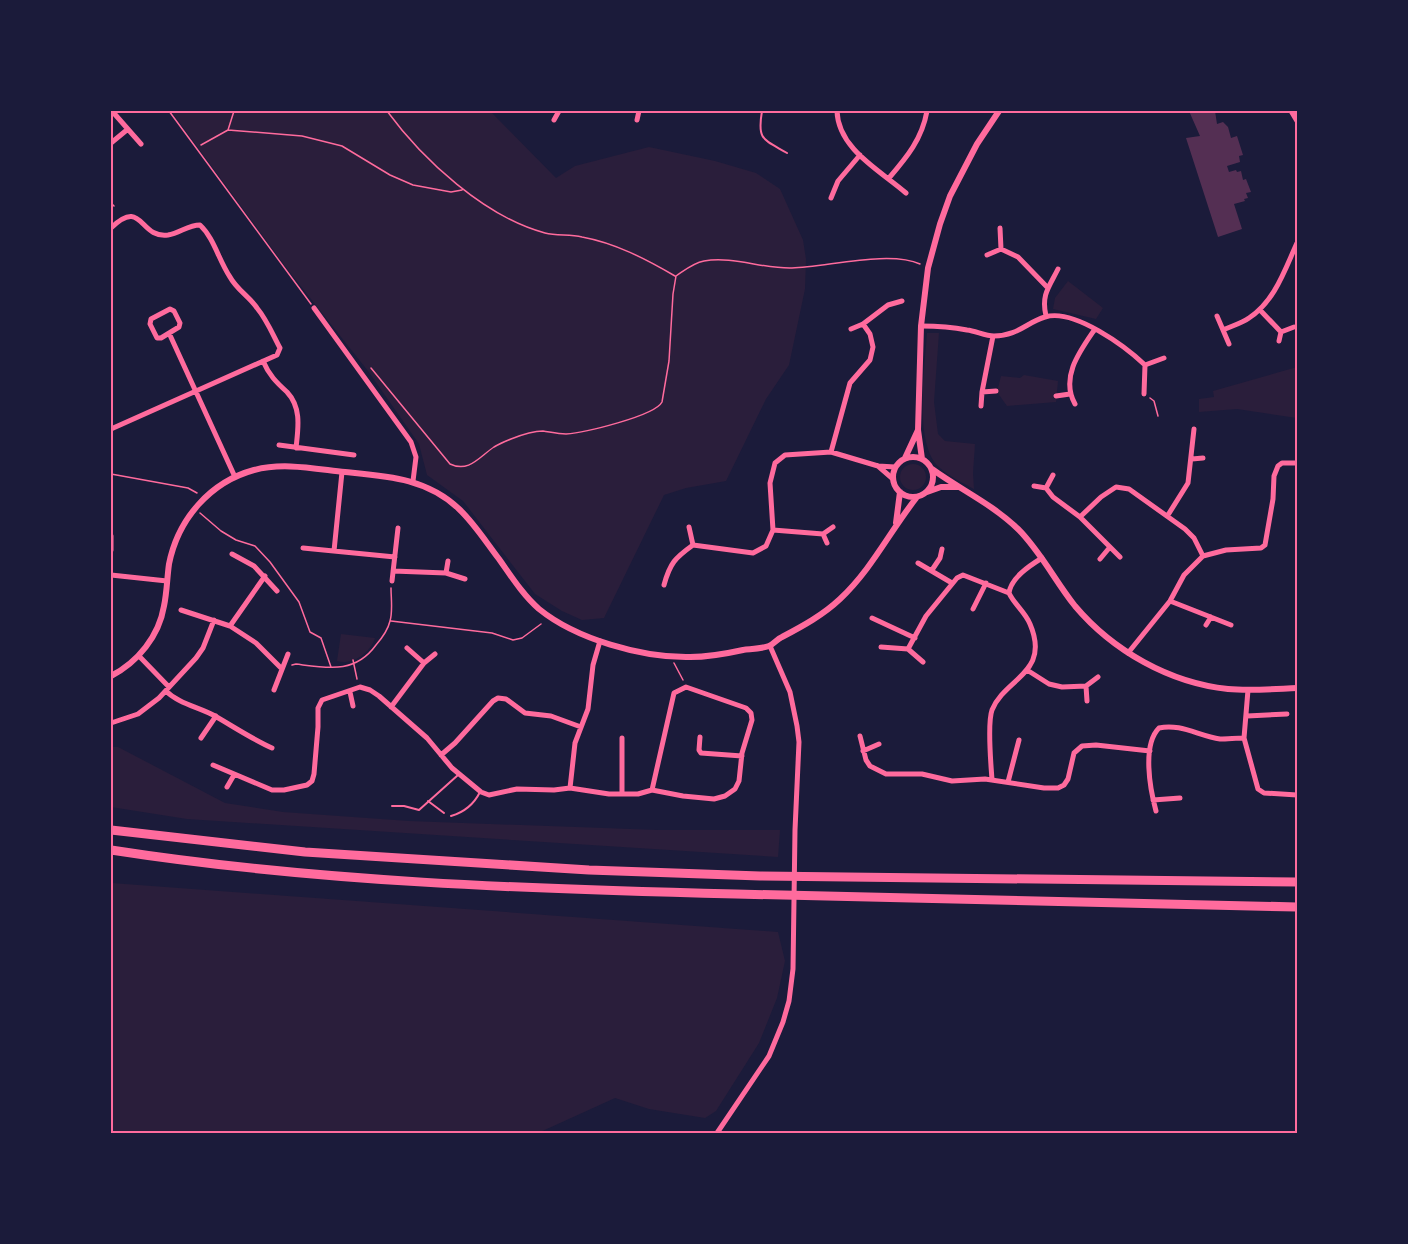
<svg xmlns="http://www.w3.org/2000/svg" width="1408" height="1244" viewBox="0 0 1408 1244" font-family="'Exo 2',sans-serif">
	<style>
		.green { fill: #2a1e3b }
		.building { fill: #542f53 }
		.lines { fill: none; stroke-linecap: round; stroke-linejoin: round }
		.path { stroke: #ff6b9d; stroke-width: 1.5 }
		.service { stroke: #ff6b9d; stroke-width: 2 }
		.minor { stroke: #ff6b9d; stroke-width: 5 }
		.tertiary { stroke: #ff6b9d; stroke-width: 6 }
		.motorway { stroke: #ff6b9d; stroke-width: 9 }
		.neatline { fill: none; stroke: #ff6b9d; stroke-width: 2 }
	</style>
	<rect width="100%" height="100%" fill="#1b1b3a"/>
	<path class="green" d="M 171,111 L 490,111 L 556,178 L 575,166 L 649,147 L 715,161 L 756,173 L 780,189 L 803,240 L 806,259 L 805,289 L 789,365 L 766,399 L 726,481 L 686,488 L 664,495 L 604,618 L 582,620 L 562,611 L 535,594 L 463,501 L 427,475 L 419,444 L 368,371 L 288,270 Z
		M 1068,281 L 1103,308 L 1096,319 L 1053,309 L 1055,298 Z
		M 927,333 L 939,333 L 934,402 L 938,434 L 945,441 L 975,444 L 973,473 L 974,489 C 963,483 948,476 939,467 C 913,444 925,365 927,333 Z
		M 1297,367 L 1297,418 L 1237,409 L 1199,412 L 1199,399 L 1214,397 L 1213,391 Z
		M 1024,375 L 1058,381 L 1056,402 L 1007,406 L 997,392 L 1001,376 L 1020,378 Z
		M900 477a13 13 0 1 1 26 0a13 13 0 1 1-26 0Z
		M 341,634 L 375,638 C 371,652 352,666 337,661 Z
		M 111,747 L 118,747 L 225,803 L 283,812 L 409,821 L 658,830 L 780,830 L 778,857 L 187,819 L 111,807 Z
		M 111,883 L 778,932 L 785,961 L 777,998 L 759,1043 L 716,1111 L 705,1118 L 649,1109 L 615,1098 L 538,1133 L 111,1133 Z"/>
	<path class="building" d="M 1189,111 L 1215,111 L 1217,124 L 1223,122 L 1228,127 L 1231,138 L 1237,136 L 1243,155 L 1239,156 L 1240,162 L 1227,166 L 1229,172 L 1236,170 L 1237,172 L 1241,171 L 1243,180 L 1246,179 L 1251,192 L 1246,193 L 1248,198 L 1244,199 L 1245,201 L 1234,204 L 1242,229 L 1218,237 L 1186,138 L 1200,136 Z"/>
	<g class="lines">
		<path class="path" d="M 169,111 L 311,304
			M 387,111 C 423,160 485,217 545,233 C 557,236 570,234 582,237 C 615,243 646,259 675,276
			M 228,130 L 234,111
			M 201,145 L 228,130 L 302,136 L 342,146 L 390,175 L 413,185 L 451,192 L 462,190
			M 111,203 L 114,206
			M 371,368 L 450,464 C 469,473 479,457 494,447 C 499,444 506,441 511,439 C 521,435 532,431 543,431 C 550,432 558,434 566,434 C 583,433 655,416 662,402 L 669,361 L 673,294 L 676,276 C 685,270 693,263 704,261 C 733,256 763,269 792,268 C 827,267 889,250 920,264
			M 1150,398 L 1154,401 L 1158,416
			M 111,474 L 188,488 L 197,493
			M 200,513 L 221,531 L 236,540 L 255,546 L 270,562 L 299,602 L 310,632 L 321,638 L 331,667
			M 391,621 L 492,633 L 513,640 L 522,638 L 541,624
			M 353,660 L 357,679
			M 674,663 L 683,680
			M 292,665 L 296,664 C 328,668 355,674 376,645 C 382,638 388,630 390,621 C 393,611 391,598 391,588"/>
		<path class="service" d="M 762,111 C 757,140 763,139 787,153
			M 428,801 L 444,813
			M 392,806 L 404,806 L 419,810 L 458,775
			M 451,816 C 465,812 474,804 480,792"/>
		<path class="minor" d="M 112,111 L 141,144
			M 837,111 C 838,149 881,171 906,193
			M 1291,111 L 1297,121
			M 554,120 L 559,111
			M 637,120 L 639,111
			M 111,143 L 128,129
			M 889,178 C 907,157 922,139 927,111
			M 831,198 L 838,181 L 860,155
			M 111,228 C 143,197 139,239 168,235 C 180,233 188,225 200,225 C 214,238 219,261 230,277 C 237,290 249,296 257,308 C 267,320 273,335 280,348 L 277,355 L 111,429
			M 1001,249 L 1018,257 L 1047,287
			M 987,255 L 1001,249 L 1000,228
			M 314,308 L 411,442 L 416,457 L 413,481
			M 170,309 L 174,311 L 180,323 L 179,327 L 161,338 L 157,338 L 150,324 L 151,319 Z
			M 1260,310 L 1281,332 L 1279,341
			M 1046,316 C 1041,295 1049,287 1058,269
			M 1217,316 L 1229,344
			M 921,326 C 937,326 952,327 967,330 C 976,331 985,336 994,336 C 1018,336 1027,322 1045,317 C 1074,308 1126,347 1145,365
			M 851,329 L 863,324 L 888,305 L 902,301
			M 1223,330 C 1232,326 1242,323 1249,318 C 1275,301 1285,269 1297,243
			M 1281,332 L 1294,327
			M 169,333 L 235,477
			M 263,361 C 269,375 276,382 287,392 C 302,408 298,429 296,448
			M 982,392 L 996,391
			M 1144,394 L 1145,365 L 1164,358
			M 1056,396 L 1070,394
			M 1075,404 C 1060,377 1080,351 1095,329
			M 981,406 L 982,392 L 993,336
			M 279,445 L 354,455
			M 831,452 L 850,383 L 870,360 L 873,347 L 870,334 L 863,324
			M 1192,459 L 1203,458
			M 878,466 L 893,479
			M 1034,486 L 1046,488 L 1053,475
			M 1046,488 L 1053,497 L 1080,517 L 1120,557
			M 1168,515 L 1188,483 L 1194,429
			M 1080,517 L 1101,497 L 1116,487 L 1129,489 L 1185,529 L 1194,538 L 1203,556
			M 773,530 L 823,534
			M 111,536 L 111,550
			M 827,543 L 823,534 L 833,527
			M 693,545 L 753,553 L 766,546 L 773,530 L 770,483 L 775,463 L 785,455 L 831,452 L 878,466 L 895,467
			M 303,548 L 395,557
			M 334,551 L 342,472
			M 232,554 L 254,566 L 277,591
			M 1100,559 L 1110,547
			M 918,563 L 952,583
			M 932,570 L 940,558 L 942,549
			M 393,571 L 446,573 L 465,579
			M 446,573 L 448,561
			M 111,575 L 167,581
			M 392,581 L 398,528
			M 664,585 C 670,563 675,558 693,545 L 689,527
			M 1009,593 C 1011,578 1029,566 1042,558
			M 1170,601 L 1231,625
			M 973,609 L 986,583
			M 181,610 L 230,626 L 256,643 L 282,669
			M 872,618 L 915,638
			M 1206,625 L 1211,617
			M 230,626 L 265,576
			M 881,647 L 908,649 L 923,662
			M 407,648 L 424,663
			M 908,649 L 926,616 L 957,578 L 963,575 L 1009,593
			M 1128,653 L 1170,601 L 1184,575 L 1203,556 L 1226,550 L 1261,548 L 1265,545 L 1273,499 L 1274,476 L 1278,466 L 1282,463 L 1297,463
			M 139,656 L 169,687
			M 1027,670 L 1049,684 L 1062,687 L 1086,686 L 1098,677
			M 1086,686 L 1087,701
			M 274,690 L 288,654
			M 1248,690 L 1244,738 L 1258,789 L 1264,793 L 1297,795
			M 166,691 C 179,704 199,707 215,716 C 234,727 252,739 272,748
			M 350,692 L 353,706
			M 391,707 L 424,663 L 435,654
			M 1247,716 L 1287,714
			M 111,723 L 138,714 L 159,698 L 196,658 L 203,648 L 214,620
			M 860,736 L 866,760 L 870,766 L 886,774 L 922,774 L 952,781 L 985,779 L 1044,788 L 1058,788 L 1064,785 L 1068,779 L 1074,753 L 1082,746 L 1096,745 L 1150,751
			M 700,737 L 699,750 L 701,753 L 742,756
			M 201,738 L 216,716
			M 622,738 L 622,794
			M 863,751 L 879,744
			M 441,755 L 455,743 L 493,701 L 498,698 L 506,699 L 525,713 L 551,716 L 581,727
			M 213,765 L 272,790 L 284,790 L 307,785 L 312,781 L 314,774 L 318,727 L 318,708 L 322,700 L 360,687 L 370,690 L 379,696 L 427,738 L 452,768 L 481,792 L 489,795 L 517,789 L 554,790 L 570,788 L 609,794 L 638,794 L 652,790 L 683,796 L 714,799 L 725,796 L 735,789 L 739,781 L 742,753 L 752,720 L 751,713 L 746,708 L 686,687 L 674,693 L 652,790
			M 992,780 C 991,764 987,724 992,710 C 1005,678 1051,673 1030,624 C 1025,612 1014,604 1009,593
			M 1008,782 L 1019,740
			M 227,787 L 234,775
			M 570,788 L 575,743 L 588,709 L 593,665 L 600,641
			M 1153,800 L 1180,798
			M 1156,811 C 1150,789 1142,745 1159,728 C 1180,723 1199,736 1220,739 C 1228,739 1236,738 1244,738
			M 717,1133 L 769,1056 L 783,1022 L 789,1001 L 793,969 L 795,830 L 799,742 L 797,726 L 790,692 L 770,646"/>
		<path class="tertiary" d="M893 477a20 20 0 1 1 40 0a20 20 0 1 1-40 0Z
			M 905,458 L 918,430
			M 922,459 L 918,430 L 921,326 L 928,268 L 940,224 L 950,196 L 977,144 L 999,111
			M 932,469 C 961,490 992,504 1018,529 C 1041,552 1055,581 1075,606 C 1113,651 1170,683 1228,689 C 1251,691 1274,689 1297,688
			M 927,492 L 941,487 L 957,487
			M 896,523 L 900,492
			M 111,676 C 138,662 159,636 164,606 C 167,592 167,578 169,564 C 178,519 210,482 254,470 C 283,462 316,469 345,472 C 386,476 427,478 459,509 C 474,523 486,542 499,559 C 511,576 523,595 539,609 C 576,639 642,658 690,657 C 708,657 725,654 743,650 C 751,649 761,649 769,646 C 774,644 777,639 782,637 C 803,626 823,615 840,599 C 872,569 890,531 917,497"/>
		<path class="motorway" d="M 111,830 L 305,852 L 589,870 L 760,876 L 1297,882
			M 111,850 C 317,882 528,889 736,894 C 923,899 1110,903 1297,907"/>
	</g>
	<rect width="1408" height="1244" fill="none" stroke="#1b1b3a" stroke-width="225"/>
	<rect x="112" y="112" width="1184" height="1020" class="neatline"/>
</svg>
